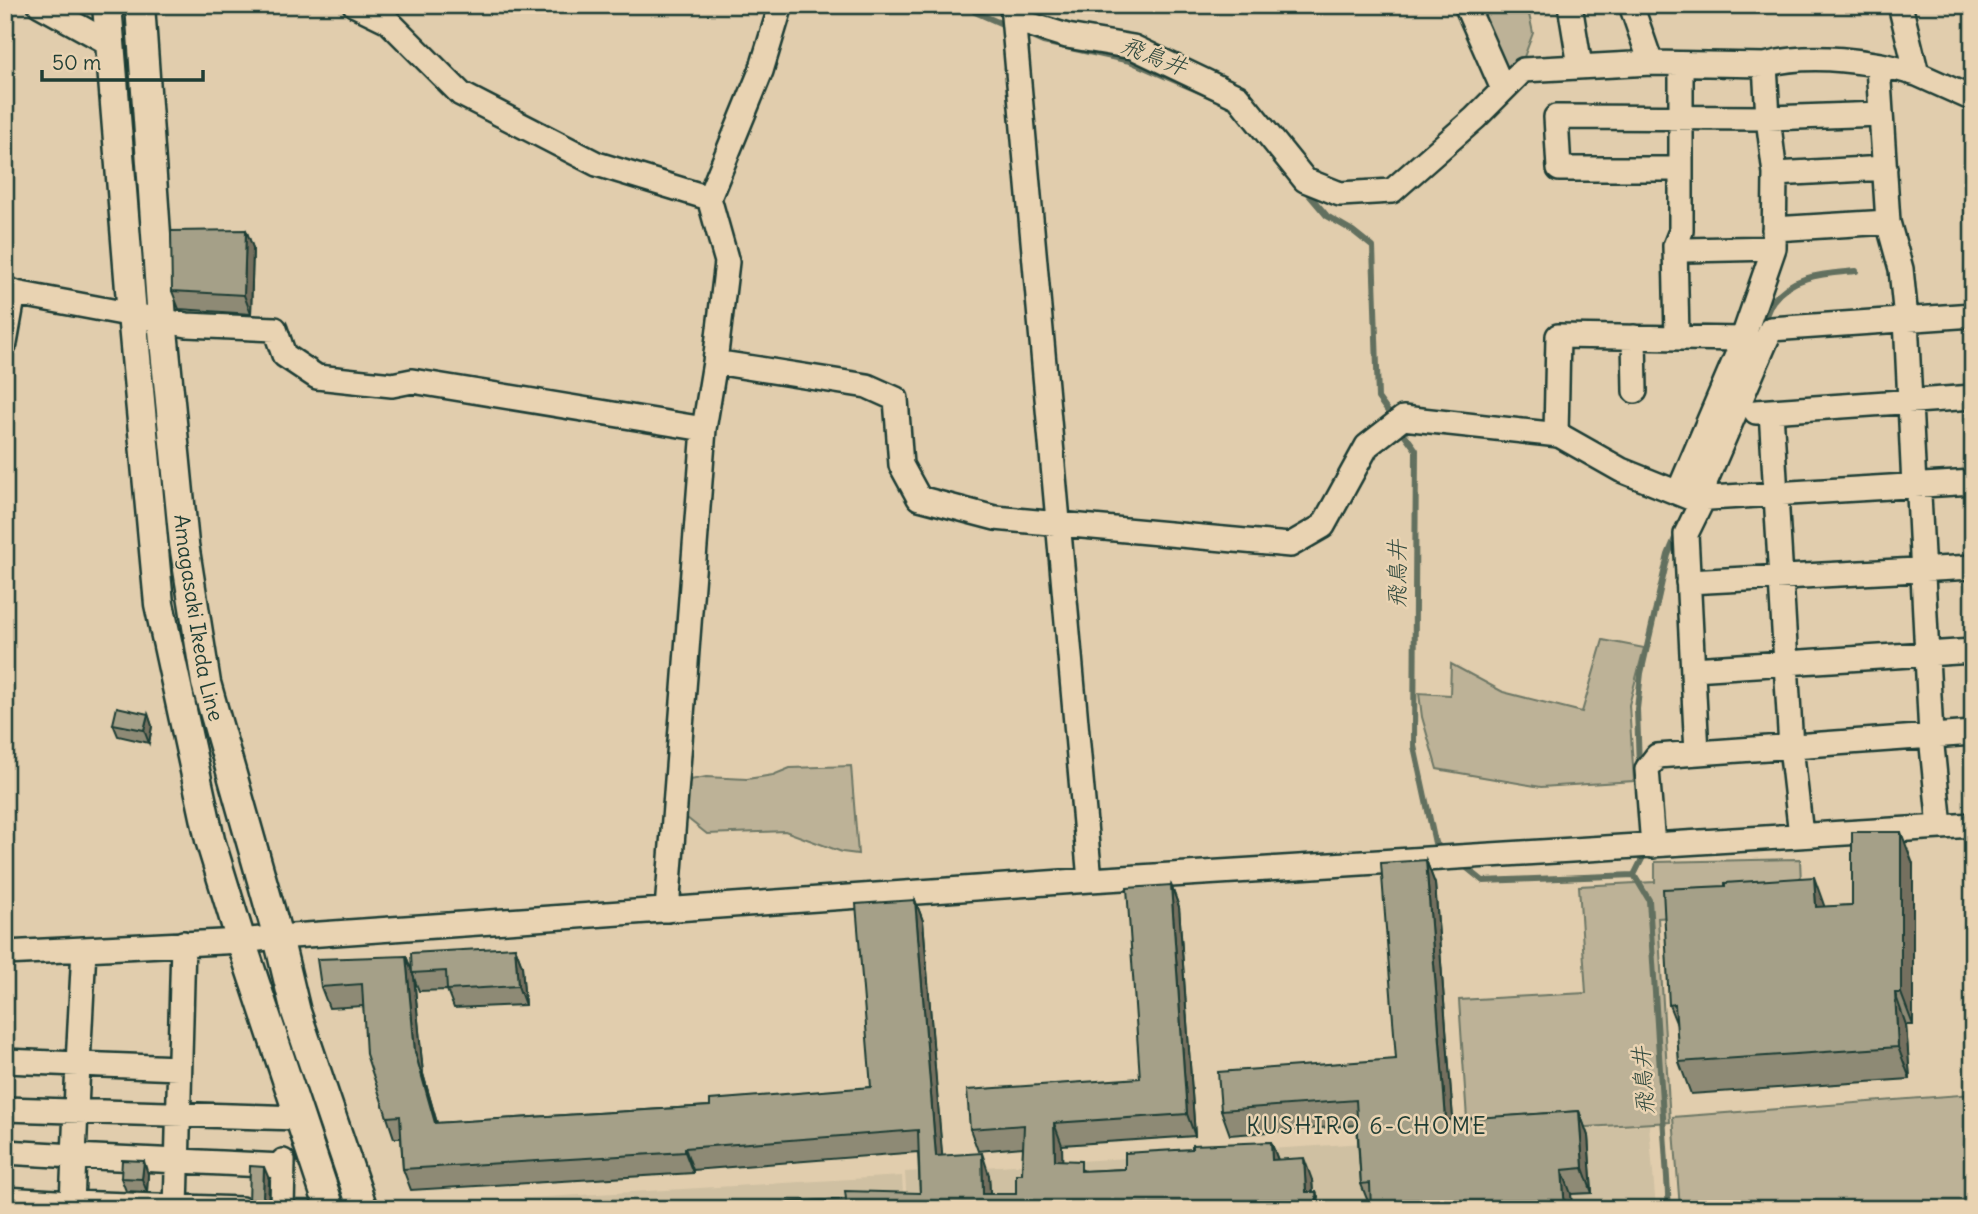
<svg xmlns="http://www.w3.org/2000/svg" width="1978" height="1214" viewBox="0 0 1978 1214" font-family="Delius,'Klee One',sans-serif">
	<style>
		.built { fill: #cfc0a2 }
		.green { fill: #bdb297; stroke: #6e7866; stroke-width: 2 }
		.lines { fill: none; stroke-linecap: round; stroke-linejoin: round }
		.stream { stroke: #626f5e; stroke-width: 6 }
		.minor-casing { stroke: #1f3d34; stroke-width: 28 }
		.major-casing { stroke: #1f3d34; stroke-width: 33 }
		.minor { stroke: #e9d3b2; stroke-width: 23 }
		.major { stroke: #e9d3b2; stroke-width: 28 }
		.wall { fill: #8e8a75; stroke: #1f3d34; stroke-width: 2 }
		.shaded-wall { fill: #74705f; stroke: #1f3d34; stroke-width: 2 }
		.building { fill: #a5a088; stroke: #1f3d34; stroke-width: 2 }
		.labels { text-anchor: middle; stroke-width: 5; stroke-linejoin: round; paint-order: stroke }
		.street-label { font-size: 21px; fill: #1f3d34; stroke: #e9d3b2 }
		.water-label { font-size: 23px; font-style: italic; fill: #30493e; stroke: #e9d3b2 }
		.neighbourhood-label { font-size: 23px; letter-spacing: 2px; fill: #1f3d34; stroke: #e9d3b2 }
	</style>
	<rect width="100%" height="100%" fill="#e1cdad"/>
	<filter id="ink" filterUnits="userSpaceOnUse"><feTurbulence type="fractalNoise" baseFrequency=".0143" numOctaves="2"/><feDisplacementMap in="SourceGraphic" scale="14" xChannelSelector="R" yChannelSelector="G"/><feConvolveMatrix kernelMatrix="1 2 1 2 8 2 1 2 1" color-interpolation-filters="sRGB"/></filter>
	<g filter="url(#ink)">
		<path class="built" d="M 1649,1125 L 1656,1209 L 907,1209 L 905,1172 Z
			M 902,1176 L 904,1209 L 395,1209 L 394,1206 Z"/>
		<path class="green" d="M 1476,5 L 1527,5 L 1533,33 L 1521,65 L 1505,73 Z
			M 1603,640 L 1644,648 L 1629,705 L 1634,781 L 1541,787 L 1437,769 L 1422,717 L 1419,693 L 1450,695 L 1451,664 L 1503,692 L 1582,712 Z
			M 851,766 L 858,854 L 842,852 L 785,831 L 707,834 L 682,814 L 685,781 L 706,777 L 747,779 L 773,775 L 790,768 Z
			M 1800,859 L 1802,907 L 1658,918 L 1670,1122 L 1468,1134 L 1459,1000 L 1586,993 L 1579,886 L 1655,882 L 1655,862 Z
			M 1973,1094 L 1973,1209 L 1680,1209 L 1673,1117 Z"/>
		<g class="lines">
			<path class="stream" d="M 970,5 L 975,12 L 1007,26
				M 1027,35 L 1043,42 L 1130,61 L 1215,98
				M 1305,190 L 1327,216 L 1353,231 L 1373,247 L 1378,398 L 1416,450 L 1414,746 L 1435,843 L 1445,851
				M 1762,327 C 1765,319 1768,308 1773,301 C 1793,274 1826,274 1856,271
				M 1639,767 L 1637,709 L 1641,673 L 1668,555 L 1678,531
				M 1462,864 L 1483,881 L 1634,875 L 1649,900 L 1669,1209
				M 1634,875 L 1642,859 L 1641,851"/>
			<g class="minor-casing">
				<path id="minor" d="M 40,5 L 109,43
					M 355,5 L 388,21 L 461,94 L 597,164 L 709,198 L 727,262 L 715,362
					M 1012,5 L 1090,880
					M 1466,5 L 1503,89
					M 1570,5 L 1580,66
					M 1631,5 L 1651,63 L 1765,65 C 1809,52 1874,61 1917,74
					M 1900,5 L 1917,74 L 1973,99
					M 1013,16 L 1028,24 L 1067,36 L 1133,47 L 1238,97 L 1305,180 L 1340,194 L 1392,191 L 1475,118 L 1523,70 L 1651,63
					M 1878,66 L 1888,222 L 1901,269 L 1906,319 L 1914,486 L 1919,495 L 1931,736 L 1940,827
					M 1681,169 L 1559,169 L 1556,117 L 1768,118 L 1881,114
					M 1775,174 L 1885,168
					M 709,198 L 761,71 L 781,5
					M 1774,229 L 1888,222
					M 1675,246 L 1686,250 L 1774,248
					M 5,291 L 187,325 L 275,329 L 284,355 L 317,377 L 392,385 L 412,381 L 704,429
					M 1634,337 L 1635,391
					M 1677,337 L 1675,246 L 1681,231 L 1681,64
					M 5,343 L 14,292
					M 1771,411 L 1791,747 L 1801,835
					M 1756,412 L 1973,397
					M 1556,435 L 1558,336 L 1743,339
					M 1678,493 L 1737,355 L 1774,248 L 1775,174 L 1768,118 L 1765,65
					M 1688,582 L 1973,567
					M 1693,669 L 1973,651
					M 1697,753 L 1686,534 L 1703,499 L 1706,480 L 1771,329 L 1973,315
					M 1653,846 L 1647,769 L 1657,756 L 1973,733
					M 667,910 L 704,429 L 715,362 L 867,386 L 896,399 L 901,465 L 919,498 L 995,518 L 1290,545 L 1323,526 L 1367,446 L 1403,418 L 1559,435 L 1621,470 L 1693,499 L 1973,482
					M 5,953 L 241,941 L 278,937 L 1090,880 L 1973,825
					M 5,1061 L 78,1064 L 84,949
					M 5,1109 L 299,1118
					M 5,1152 L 74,1156 L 78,1064 L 179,1068
					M 5,1199 L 72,1203 L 74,1156 L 283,1166
					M 71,1209 L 72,1203 L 241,1209
					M 176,1209 L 183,943
					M 282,1209 L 283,1161"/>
			</g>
			<g class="major-casing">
				<g id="major">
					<path d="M 107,5 L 132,314 L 159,604 L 210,840 L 241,941 L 330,1209"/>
					<path id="s1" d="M 140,5 L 162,320 L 184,544 L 206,683 L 278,937 L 296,1012 L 363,1209"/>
				</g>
			</g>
			<use href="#minor" class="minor"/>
			<use href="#major" class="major"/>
		</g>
		<path class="wall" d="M 246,230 L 253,248 L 251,314 L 179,309 L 172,291 Z
			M 148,714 L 152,726 L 149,743 L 118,736 L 113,724 Z
			M 1426,860 L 1435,884 L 1453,1120 L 1579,1111 L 1588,1136 L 1592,1193 L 1571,1194 L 1572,1209 L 1371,1209 L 1361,1184 L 1357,1125 L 1230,1135 L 1221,1110 L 1396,1059 Z
			M 1913,864 L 1913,1025 L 1906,1025 L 1910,1079 L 1691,1094 L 1679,1062 L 1677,1025 L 1669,1005 L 1825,907 L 1852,905 Z
			M 1171,885 L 1179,907 L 1195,1136 L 1062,1145 L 1062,1161 L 1085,1171 L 1125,1169 L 1192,1149 L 1271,1142 L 1278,1160 L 1312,1180 L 1313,1192 L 1316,1192 L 1322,1209 L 654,1209 L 846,1199 L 920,1193 L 918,1152 L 693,1170 L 693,1173 L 411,1190 L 403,1169 L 401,1138 L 394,1138 L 387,1117 L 363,1006 L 329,1008 L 321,987 L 406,956 L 414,977 L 423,1074 L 437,1123 L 710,1106 L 871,1087 L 915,900 L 923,921 L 942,1156 L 989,1175 L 990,1194 L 1016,1194 L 1022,1174 L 1023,1147 L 978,1151 L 970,1129 L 1140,1078 Z
			M 515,947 L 522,966 L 525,1005 L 454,1008 L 447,990 L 419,991 L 412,973 Z
			M 148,1174 L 147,1192 L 126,1191 L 121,1178 Z"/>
		<path class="shaded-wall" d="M 246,230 L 253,248 L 251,314 L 244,295 Z
			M 148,714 L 152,726 L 149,743 L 144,730 Z
			M 1901,832 L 1913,864 L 1913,1025 L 1901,993 Z
			M 1426,860 L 1435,884 L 1455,1145 L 1446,1120 Z
			M 1814,877 L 1825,908 L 1816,907 Z
			M 1171,885 L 1179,907 L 1195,1136 L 1187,1114 Z
			M 915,900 L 923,921 L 944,1177 L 936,1156 Z
			M 515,947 L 522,966 L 525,1005 L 518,986 Z
			M 406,956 L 414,977 L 423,1074 L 443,1144 L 435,1123 L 415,1052 Z
			M 1895,993 L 1906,1025 L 1910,1079 L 1898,1047 Z
			M 1579,1111 L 1588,1136 L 1592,1193 L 1583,1168 Z
			M 1054,1123 L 1062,1145 L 1063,1182 L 1055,1160 Z
			M 1271,1142 L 1279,1163 L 1272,1160 Z
			M 685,1148 L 693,1170 L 693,1173 L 685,1152 Z
			M 982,1153 L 989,1175 L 991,1209 L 983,1194 Z
			M 1304,1158 L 1312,1180 L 1314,1209 L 1306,1192 Z
			M 144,1161 L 148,1174 L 147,1192 L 142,1179 Z
			M 264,1167 L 269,1179 L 268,1209 L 267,1209 L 263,1196 Z
			M 1562,1170 L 1571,1194 L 1572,1209 L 1565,1209 Z
			M 1316,1192 L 1322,1209 L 1317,1209 Z"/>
		<path class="building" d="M 246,230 L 244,295 L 172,291 L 171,231 Z
			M 117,707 L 148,714 L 144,730 L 113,724 Z
			M 1852,832 L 1901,832 L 1901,993 L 1895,993 L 1898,1047 L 1679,1062 L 1675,1004 L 1669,1005 L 1663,889 L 1725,886 L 1725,883 L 1814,877 L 1816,907 L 1852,905 Z
			M 1426,860 L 1446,1120 L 1579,1111 L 1583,1168 L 1562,1170 L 1565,1209 L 1371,1209 L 1370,1183 L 1361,1184 L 1356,1100 L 1221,1110 L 1218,1072 L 1396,1059 L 1381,863 Z
			M 1171,885 L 1187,1114 L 1054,1123 L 1055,1160 L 1081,1161 L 1081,1171 L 1125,1169 L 1125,1153 L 1192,1149 L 1192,1145 L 1271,1142 L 1272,1160 L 1304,1158 L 1306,1192 L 1316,1192 L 1317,1209 L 654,1209 L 846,1199 L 845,1191 L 920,1193 L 918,1130 L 685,1148 L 685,1152 L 403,1169 L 400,1116 L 387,1117 L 366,1054 L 362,984 L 321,987 L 317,959 L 406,956 L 415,1052 L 435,1123 L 710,1106 L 710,1100 L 871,1087 L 856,904 L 915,900 L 936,1156 L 982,1153 L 983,1194 L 1016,1194 L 1016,1174 L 1022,1174 L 1024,1125 L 970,1129 L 967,1090 L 1140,1078 L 1127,888 Z
			M 515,947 L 518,986 L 447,990 L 446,971 L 412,973 L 411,953 Z
			M 122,1160 L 144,1161 L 142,1179 L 121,1178 Z
			M 250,1166 L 264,1167 L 263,1196 L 267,1205 L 267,1209 L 243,1209 L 249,1204 Z"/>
	</g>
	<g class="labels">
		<g class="street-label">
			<text dy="7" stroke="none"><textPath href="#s1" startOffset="616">Amagasaki Ikeda Line</textPath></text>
		</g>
		<g class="water-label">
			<text transform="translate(1154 56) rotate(21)" y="8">飛鳥井</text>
			<text transform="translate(1397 574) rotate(-90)" y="8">飛鳥井</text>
			<text transform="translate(1643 1081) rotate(-94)" y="8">飛鳥井</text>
		</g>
		<g class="neighbourhood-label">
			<text x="1367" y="1134">KUSHIRO 6-CHOME</text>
		</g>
	</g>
	<rect width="1978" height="1214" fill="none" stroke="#e9d3b2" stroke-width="28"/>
	<rect x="14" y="14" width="1950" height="1186" fill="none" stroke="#1f3d34" stroke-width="2.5" filter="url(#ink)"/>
	<path d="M42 70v10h161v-10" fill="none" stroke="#1f3d34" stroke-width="3.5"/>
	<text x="52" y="70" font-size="21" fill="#1f3d34" stroke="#e9d3b2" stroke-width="5" paint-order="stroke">50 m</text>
</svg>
